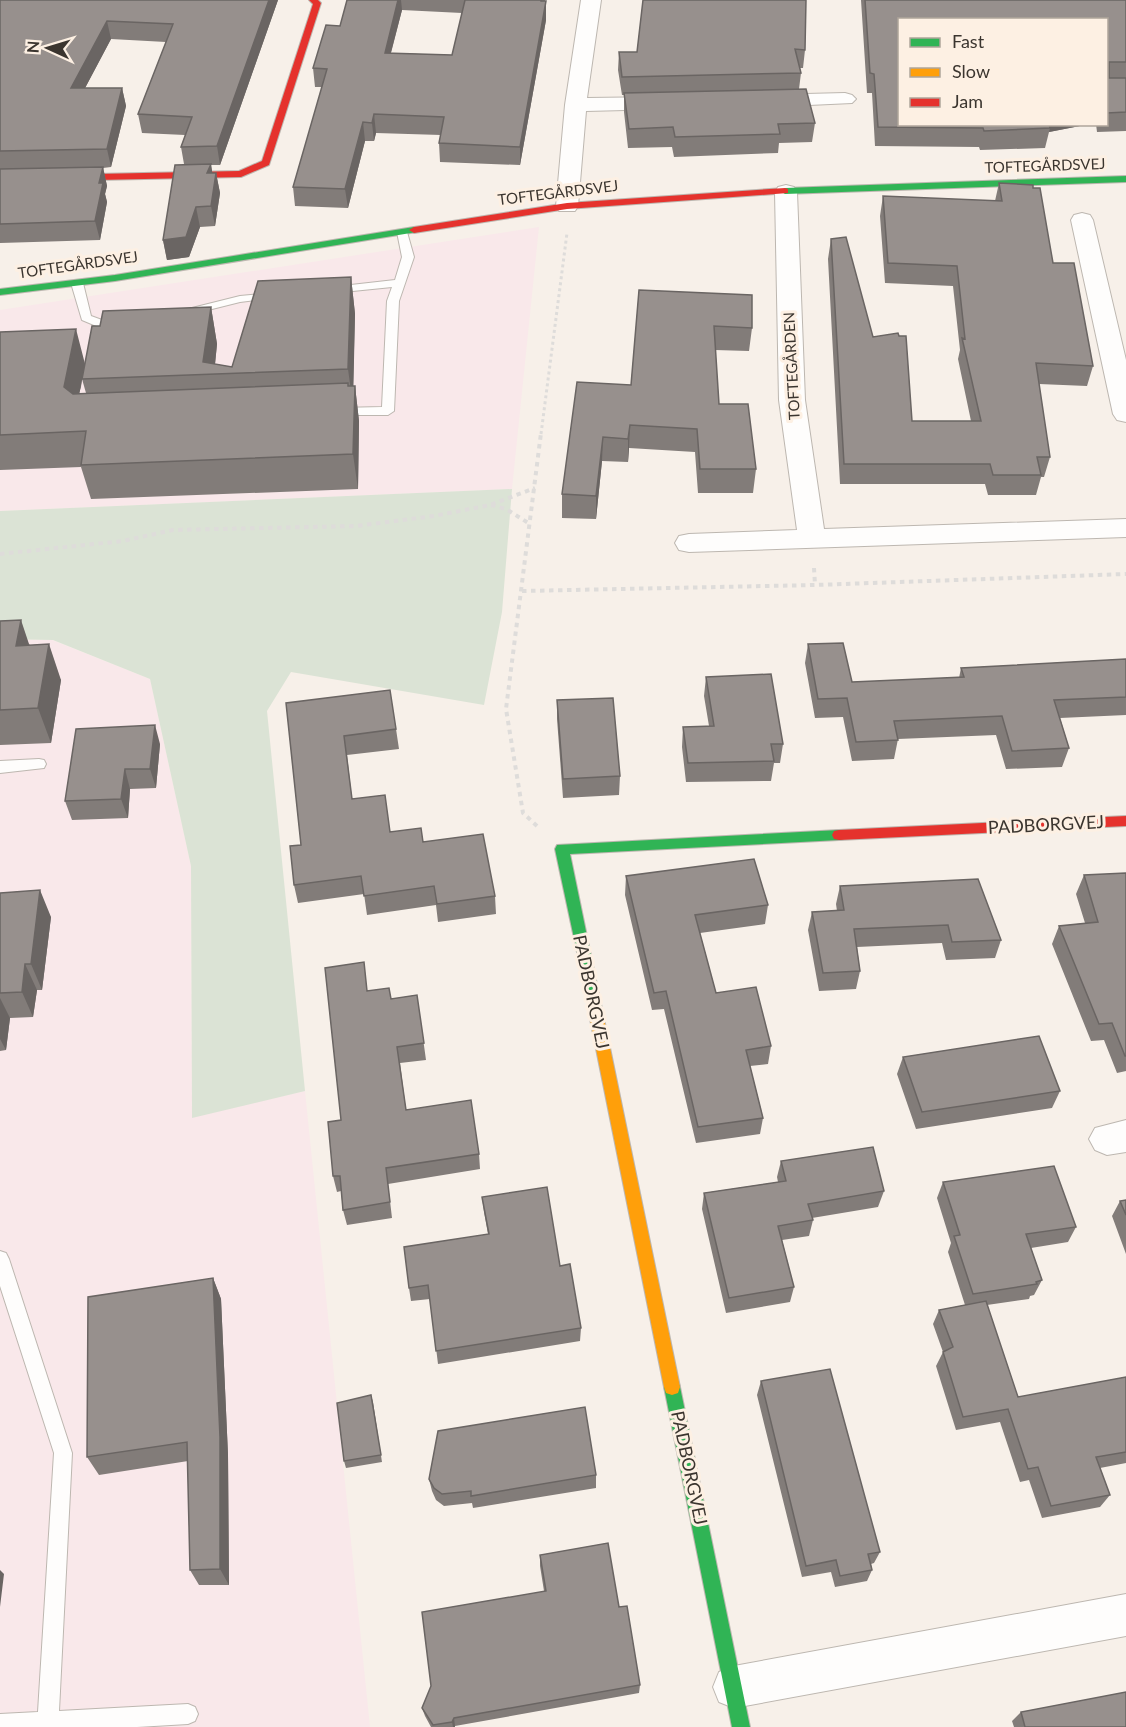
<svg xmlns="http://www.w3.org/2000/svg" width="1126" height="1727" viewBox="0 0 1126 1727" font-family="Lato,sans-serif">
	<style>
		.commercial { fill: #f9e8ea }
		.green { fill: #dbe3d5 }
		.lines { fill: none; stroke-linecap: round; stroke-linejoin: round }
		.lane-casing { stroke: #bdb7b0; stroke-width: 2 }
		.street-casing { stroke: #bdb7b0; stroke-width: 2 }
		.fast-casing { stroke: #bdb7b0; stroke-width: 2 }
		.slow-casing { stroke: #bdb7b0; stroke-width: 2 }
		.jam-casing { stroke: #bdb7b0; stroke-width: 2 }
		.path-far1 { stroke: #dedcda; stroke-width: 3; stroke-dasharray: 3 3; stroke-linecap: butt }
		.path { stroke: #dedcda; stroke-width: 4; stroke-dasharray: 4.5 4.5; stroke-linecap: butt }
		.lane { fill: #fefdfc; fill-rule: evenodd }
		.street { fill: #fefdfc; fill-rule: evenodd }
		.fast { fill: #30b455; fill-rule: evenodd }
		.slow { fill: #ff9f0a; fill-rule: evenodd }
		.jam { fill: #e5322d; fill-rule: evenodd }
		.wall { fill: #827c79; fill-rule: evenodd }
		.shaded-wall { fill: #6a6563 }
		.building { fill: #97908d; stroke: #6a6563; stroke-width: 1.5 }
		.labels { text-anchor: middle; stroke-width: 6; stroke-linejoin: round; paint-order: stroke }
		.far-street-label { font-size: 15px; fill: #3b352f; stroke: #fdf0e3 }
		.street-label { font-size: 18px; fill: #3b352f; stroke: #fdf0e3 }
	</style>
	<rect width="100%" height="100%" fill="#f7f0e9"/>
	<path class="commercial" d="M 539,227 L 512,489 L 0,511 L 0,310 Z
		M 0,639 L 52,640 L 150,679 L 191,866 L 192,1117 L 305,1091 L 370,1727 L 0,1727 Z"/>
	<path class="green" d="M 512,489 L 502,612 L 484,705 L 291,672 L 267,711 L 305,1091 L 192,1118 L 191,866 L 150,679 L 53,640 L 0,639 L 0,511 Z"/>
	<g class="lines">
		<g class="lane-casing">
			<path id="lane" d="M 402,229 L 407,232 L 414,257 L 399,301 L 394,411 L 388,415 L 335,415 L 335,409 L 339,408 L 382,407 L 387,301 L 392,287 L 333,293 L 327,290 L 333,287 L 395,280 L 402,257 L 397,232 Z
				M 77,280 L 83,283 L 91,316 L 102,320 L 124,321 L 124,325 L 101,328 L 82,320 L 71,283 Z
				M 270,293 L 276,296 L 274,298 L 240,302 L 188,315 L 182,312 L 184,310 L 240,296 Z
				M 39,759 L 44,760 L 46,764 L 44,768 L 0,773 L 0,761 Z
				M 0,1251 L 6,1253 L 9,1259 L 72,1453 L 59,1711 L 188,1704 L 195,1707 L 198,1714 L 195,1721 L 188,1724 L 137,1727 L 0,1727 L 0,1714 L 38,1712 L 54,1453 L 0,1286 Z"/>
		</g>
		<g class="street-casing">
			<path id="street" d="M 581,0 L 601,0 L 587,98 L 665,97 L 672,99 L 676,103 L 672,107 L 665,109 L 586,111 L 578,206 L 575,211 L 559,211 L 556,206 L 565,105 Z
				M 845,93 L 852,95 L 856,99 L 852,103 L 766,107 L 759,105 L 755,101 L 759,97 L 766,95 Z
				M 786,185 L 794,187 L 797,192 L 805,400 L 824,529 L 1126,519 L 1126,537 L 689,552 L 679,550 L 675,543 L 679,536 L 689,534 L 797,530 L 779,400 L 775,192 L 778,187 Z
				M 1082,213 L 1090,215 L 1093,220 L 1126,360 L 1126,422 L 1117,420 L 1113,414 L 1071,220 L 1074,215 Z
				M 1126,1120 L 1126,1152 L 1107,1155 L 1095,1150 L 1089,1139 L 1095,1128 Z
				M 1126,1594 L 1126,1636 L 734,1708 L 719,1702 L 713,1687 L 719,1672 L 734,1666 Z"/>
		</g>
		<g class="fast-casing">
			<path id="fast" d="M 1126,176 L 1126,182 L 785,194 L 780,191 L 785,188 Z
				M 414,227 L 417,228 L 417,232 L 115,281 L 0,295 L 0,289 L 115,275 Z
				M 839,830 L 844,831 L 846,835 L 844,839 L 839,840 L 570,854 L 602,1009 L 600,1013 L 595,1015 L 590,1013 L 555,849 L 557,845 Z
				M 672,1379 L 678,1381 L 680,1387 L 750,1727 L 732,1727 L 664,1387 L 666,1381 Z"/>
		</g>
		<g class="slow-casing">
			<path id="slow" d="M 595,1003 L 600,1005 L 602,1009 L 680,1387 L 678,1393 L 672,1395 L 666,1393 L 664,1387 L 588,1009 L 590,1005 Z"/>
		</g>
		<g class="jam-casing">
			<path id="jam" d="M 309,0 L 318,0 L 321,3 L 269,165 L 241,177 L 0,182 L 0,176 L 239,171 L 262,161 L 313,4 Z
				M 785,188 L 788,189 L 788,193 L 567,209 L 414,233 L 409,230 L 414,227 L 567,203 Z
				M 1126,816 L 1126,826 L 839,840 L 834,839 L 832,835 L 834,831 L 839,830 Z"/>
		</g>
		<path class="path-far1" d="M 541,434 L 567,233"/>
		<path class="path" d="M 491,505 L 506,509 L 530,524
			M 0,554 L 123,541 L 173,530 L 356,526 L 434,516 L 490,505 L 535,488
			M 814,568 L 815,585
			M 522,591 L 815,585 L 1126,574
			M 537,826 L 523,813 L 506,709 L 541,433"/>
		<use href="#lane" class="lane"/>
		<use href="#street" class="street"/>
		<use href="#fast" class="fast"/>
		<use href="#slow" class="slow"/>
		<use href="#jam" class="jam"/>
	</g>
	<path class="wall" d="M 0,0 L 278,0 L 220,165 L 211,165 L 212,173 L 216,173 L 220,193 L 215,226 L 200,227 L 189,257 L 167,260 L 163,240 L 184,164 L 181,147 L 185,135 L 142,133 L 138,114 L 166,42 L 111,39 L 85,88 L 122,88 L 126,106 L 111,167 L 103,168 L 107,186 L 105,194 L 107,202 L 100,240 L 0,243 Z
		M 347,0 L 545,0 L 546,20 L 520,165 L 440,162 L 439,143 L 441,135 L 376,133 L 374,141 L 365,141 L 348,208 L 295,206 L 293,187 L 322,87 L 315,87 L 313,68 L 340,26 ZM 402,10 L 462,13 L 452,55 L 391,53 Z
		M 643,0 L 805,50 L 803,68 L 800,68 L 801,73 L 799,89 L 815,123 L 812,142 L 779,143 L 778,153 L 674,157 L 672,147 L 628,148 L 624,112 L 624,95 L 622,95 L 618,70 L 619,52 L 637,52 Z
		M 861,0 L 1126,0 L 1126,131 L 1097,132 L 1096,124 L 1107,124 L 1107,20 L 1090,124 L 1049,132 L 1045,148 L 980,150 L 979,147 L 875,146 L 872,93 L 867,93 Z
		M 999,183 L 1053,263 L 1093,366 L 1087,386 L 1039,384 L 1050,457 L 1044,477 L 1041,477 L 1036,495 L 988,495 L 985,484 L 840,484 L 828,259 L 831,239 L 873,337 L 912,421 L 971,421 L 958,359 L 960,350 L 953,286 L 885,283 L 880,216 L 883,196 L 995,201 Z
		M 351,277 L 355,314 L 353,386 L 355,386 L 359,421 L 358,489 L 91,499 L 81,467 L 0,470 L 0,332 L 85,364 L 100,326 L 211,307 L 217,344 L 215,364 L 232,367 ZM 82,379 L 86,393 L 79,393 L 81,387 Z
		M 639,290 L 752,328 L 749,351 L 715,350 L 719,404 L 756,469 L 753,493 L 698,493 L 695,452 L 629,448 L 628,462 L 602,461 L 596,519 L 562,518 L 562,494 L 631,385 Z
		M 0,621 L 30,645 L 61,680 L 51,743 L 0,745 Z
		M 808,644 L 852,682 L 959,678 L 961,668 L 1126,659 L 1126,715 L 1060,718 L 1069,748 L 1062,767 L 1006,769 L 996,735 L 898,739 L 894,759 L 852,761 L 843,717 L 815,718 L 805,663 Z
		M 706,677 L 783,744 L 780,763 L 774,763 L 771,781 L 686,782 L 682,747 L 683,727 L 709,726 L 704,696 Z
		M 557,700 L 620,776 L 619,795 L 563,798 L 557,719 Z
		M 286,703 L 396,729 L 399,749 L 347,755 L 352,799 L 390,832 L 423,842 L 495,896 L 496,914 L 438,922 L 436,905 L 367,915 L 364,894 L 298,903 L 294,885 L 301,845 Z
		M 160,744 L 156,788 L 130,789 L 128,818 L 72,820 L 65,801 Z
		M 1126,873 L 1126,1071 L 1117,1073 L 1104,1040 L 1091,1041 L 1052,944 L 1059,926 L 1085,923 L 1076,894 L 1084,875 Z
		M 626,876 L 768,905 L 765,924 L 700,933 L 716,993 L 771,1046 L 768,1064 L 750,1066 L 763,1118 L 760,1134 L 696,1143 L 664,1009 L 652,1010 L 625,895 Z
		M 840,886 L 1001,940 L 995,958 L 946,960 L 942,943 L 857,947 L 860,971 L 856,989 L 819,991 L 808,930 L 812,912 L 837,911 L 836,904 Z
		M 0,893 L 51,917 L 42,990 L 37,990 L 33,1017 L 10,1018 L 6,1050 L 0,1051 Z
		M 368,991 L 391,999 L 417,995 L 426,1060 L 400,1063 L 406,1110 L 479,1154 L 480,1169 L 388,1184 L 392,1218 L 347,1225 L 343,1210 L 341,1191 L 337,1192 L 333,1176 L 341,1120 Z
		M 903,1057 L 1060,1091 L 1052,1108 L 916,1129 L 897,1074 Z
		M 781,1161 L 884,1191 L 878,1207 L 812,1218 L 813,1220 L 809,1236 L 782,1240 L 794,1287 L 790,1302 L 726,1313 L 702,1209 L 704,1193 L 778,1182 L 777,1177 Z
		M 943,1182 L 1076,1227 L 1068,1242 L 1031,1248 L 1042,1280 L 1034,1295 L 1030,1296 L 1029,1299 L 987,1305 L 1018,1397 L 1126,1377 L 1126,1463 L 1100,1468 L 1110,1495 L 1100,1507 L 1042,1518 L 1029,1480 L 1020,1482 L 1000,1422 L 956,1430 L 936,1366 L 943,1352 L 933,1324 L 939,1310 L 965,1305 L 948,1252 L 951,1243 L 937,1198 Z
		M 482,1197 L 560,1266 L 581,1328 L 580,1341 L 438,1364 L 430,1299 L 411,1301 L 409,1288 L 488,1234 L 484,1212 Z
		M 1126,1200 L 1126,1254 L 1112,1216 L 1120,1201 Z
		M 213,1278 L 221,1299 L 228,1455 L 229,1585 L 199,1585 L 190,1570 L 188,1461 L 99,1475 L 87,1457 Z
		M 761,1381 L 880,1552 L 874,1563 L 871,1564 L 872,1570 L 867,1581 L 835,1587 L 831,1572 L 802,1577 L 757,1395 Z
		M 371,1395 L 382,1462 L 346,1468 L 344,1461 Z
		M 596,1475 L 596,1488 L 473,1508 L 472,1503 L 444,1506 L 436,1500 L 432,1491 L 429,1479 Z
		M 540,1555 L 619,1607 L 640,1685 L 639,1693 L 455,1726 L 455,1727 L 431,1727 L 425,1716 L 422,1708 L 544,1591 L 540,1566 Z
		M 1021,1712 L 1126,1727 L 1014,1727 L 1012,1721 Z"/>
	<path class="shaded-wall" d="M 269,0 L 278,0 L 220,165 L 217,146 Z
		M 398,0 L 401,0 L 402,10 L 386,71 L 385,53 Z
		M 546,1 L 546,20 L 520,165 L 520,147 Z
		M 107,21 L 111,39 L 75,107 L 71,88 Z
		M 122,88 L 126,106 L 111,167 L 107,149 Z
		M 374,114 L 376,133 L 374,141 L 372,123 Z
		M 363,122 L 365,141 L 348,208 L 345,189 Z
		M 1045,124 L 1090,124 L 1049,132 L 1050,128 Z
		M 211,164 L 214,184 L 207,173 Z
		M 103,167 L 107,186 L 105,194 L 107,202 L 100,240 L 95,221 L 99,183 Z
		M 216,173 L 220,193 L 215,226 L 211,206 Z
		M 196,207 L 200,227 L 189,257 L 167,260 L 163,240 Z
		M 351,277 L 355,314 L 353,406 L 348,369 Z
		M 211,307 L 217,344 L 214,374 L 203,362 Z
		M 76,329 L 85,364 L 74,422 L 64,387 Z
		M 355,386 L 359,421 L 358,489 L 353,454 Z
		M 630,425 L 629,448 L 628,462 L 628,439 Z
		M 603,437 L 602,461 L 596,519 L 596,496 Z
		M 21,620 L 33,656 L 16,646 Z
		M 49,644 L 61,680 L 51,743 L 38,708 Z
		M 155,725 L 160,744 L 156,788 L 150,769 Z
		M 125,769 L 130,789 L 128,818 L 121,799 Z
		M 40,890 L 51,917 L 42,990 L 31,964 Z
		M 25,964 L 37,990 L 33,1017 L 22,992 Z
		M 0,998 L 10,1018 L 6,1050 L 0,1039 Z
		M 213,1278 L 221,1299 L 228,1455 L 229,1585 L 220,1569 Z
		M 371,1395 L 373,1402 L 382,1462 L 381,1455 Z
		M 0,1570 L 4,1574 L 0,1607 Z
		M 454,1718 L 455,1726 L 455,1727 L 453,1727 L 452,1722 Z"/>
	<path class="building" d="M 0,0 L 269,0 L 217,146 L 181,147 L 192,117 L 138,114 L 173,24 L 107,21 L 71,88 L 122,88 L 107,149 L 0,151 Z
		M 347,0 L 398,0 L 385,53 L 452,55 L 465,0 L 541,0 L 541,1 L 546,1 L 520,147 L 439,143 L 444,117 L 374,114 L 372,123 L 363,122 L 345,189 L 293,187 L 327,69 L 313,68 L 326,25 L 340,26 Z
		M 643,0 L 806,0 L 805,50 L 795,49 L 801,73 L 622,77 L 619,52 L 637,52 Z
		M 865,0 L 1126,0 L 1126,62 L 1109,62 L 1109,78 L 1126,78 L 1126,112 L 1107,113 L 1107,20 L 900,20 L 900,124 L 1049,124 L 1050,128 L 984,131 L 983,128 L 878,127 L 874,74 L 870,73 Z
		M 806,89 L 815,123 L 778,124 L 780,134 L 675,137 L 673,127 L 629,129 L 624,93 Z
		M 211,164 L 207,173 L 216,173 L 211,206 L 196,207 L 186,237 L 163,240 L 175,165 Z
		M 103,167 L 99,183 L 103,183 L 95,221 L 0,224 L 0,169 Z
		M 999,183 L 1033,185 L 1033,188 L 1040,188 L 1053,263 L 1074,263 L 1093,366 L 1036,363 L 1050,457 L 1037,457 L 1041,475 L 993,475 L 990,464 L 844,464 L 831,239 L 846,237 L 873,337 L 898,333 L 899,336 L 906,336 L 912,421 L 981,421 L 962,338 L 965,339 L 957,266 L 888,263 L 883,196 L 1002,201 Z
		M 351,277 L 348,369 L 82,379 L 92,326 L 100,326 L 103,311 L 211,307 L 203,362 L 232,367 L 258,281 Z
		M 639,290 L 752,295 L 752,328 L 714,326 L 719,404 L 748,404 L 756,469 L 700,469 L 697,429 L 630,425 L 628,439 L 603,437 L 596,496 L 562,494 L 577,382 L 631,385 Z
		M 76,329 L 64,387 L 73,394 L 348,383 L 348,386 L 355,386 L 353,454 L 81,465 L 86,431 L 0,435 L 0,332 Z
		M 21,620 L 16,646 L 49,644 L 38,708 L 0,710 L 0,621 Z
		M 843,643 L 852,682 L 964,677 L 961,668 L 1126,659 L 1126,697 L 1054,700 L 1069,748 L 1012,751 L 1002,716 L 894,721 L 898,740 L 856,742 L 847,698 L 818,699 L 808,644 Z
		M 771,674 L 783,744 L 771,744 L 774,761 L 688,763 L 683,727 L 714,726 L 706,677 Z
		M 390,690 L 396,729 L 344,736 L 352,799 L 385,795 L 390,832 L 421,828 L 423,842 L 483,834 L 495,896 L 437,904 L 434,886 L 364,896 L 361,876 L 294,885 L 290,846 L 301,845 L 286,703 Z
		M 613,698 L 620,776 L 563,779 L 557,700 Z
		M 155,725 L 150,769 L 125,769 L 121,799 L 65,801 L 76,729 Z
		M 754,859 L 768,905 L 695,915 L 716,993 L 756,987 L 771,1046 L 746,1050 L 763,1118 L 698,1127 L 666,991 L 654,993 L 626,876 Z
		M 1126,873 L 1126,1056 L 1125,1056 L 1112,1023 L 1099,1024 L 1059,926 L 1098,922 L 1084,875 Z
		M 978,879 L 1001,940 L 952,942 L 948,925 L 854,929 L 860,971 L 823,973 L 812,912 L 844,910 L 840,886 Z
		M 40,890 L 31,964 L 25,964 L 22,992 L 0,993 L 0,893 Z
		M 364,962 L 367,991 L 389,988 L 391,999 L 417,995 L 424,1043 L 397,1047 L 406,1110 L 471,1100 L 479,1154 L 386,1168 L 390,1202 L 343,1210 L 340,1176 L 333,1176 L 328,1122 L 341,1120 L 325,968 Z
		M 1039,1036 L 1060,1091 L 922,1112 L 903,1057 Z
		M 873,1147 L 884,1191 L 808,1204 L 813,1220 L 778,1226 L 794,1287 L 729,1298 L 704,1193 L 786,1181 L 781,1161 Z
		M 1054,1166 L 1076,1227 L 1026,1234 L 1042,1280 L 1036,1282 L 1037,1284 L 973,1294 L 954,1236 L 960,1235 L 943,1182 Z
		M 547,1187 L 560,1266 L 570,1264 L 581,1328 L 436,1351 L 428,1285 L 409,1288 L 404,1247 L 489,1234 L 482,1197 Z
		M 1126,1200 L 1126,1215 L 1120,1201 Z
		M 213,1278 L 220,1437 L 220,1569 L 190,1570 L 187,1442 L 87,1457 L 88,1297 Z
		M 986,1301 L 1018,1397 L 1126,1377 L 1126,1452 L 1096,1457 L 1110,1495 L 1051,1506 L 1038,1467 L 1028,1469 L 1008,1409 L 963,1417 L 943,1352 L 953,1347 L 939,1310 Z
		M 830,1369 L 880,1552 L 868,1554 L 872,1570 L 840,1576 L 836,1560 L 806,1566 L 761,1381 Z
		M 371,1395 L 381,1455 L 344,1461 L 337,1403 Z
		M 585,1407 L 596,1475 L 471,1496 L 471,1491 L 442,1494 L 434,1488 L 429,1479 L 438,1431 Z
		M 608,1543 L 619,1607 L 627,1606 L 640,1685 L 454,1718 L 452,1722 L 433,1725 L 422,1708 L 431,1686 L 422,1612 L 546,1591 L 540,1555 Z
		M 1126,1692 L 1126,1727 L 1025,1727 L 1021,1712 Z"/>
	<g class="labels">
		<g class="far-street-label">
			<text transform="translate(1045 166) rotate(-2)" y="5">TOFTEGÅRDSVEJ</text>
			<text transform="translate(558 193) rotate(-7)" y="5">TOFTEGÅRDSVEJ</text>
			<text transform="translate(78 265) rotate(-8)" y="5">TOFTEGÅRDSVEJ</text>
			<text transform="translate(792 366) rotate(-93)" y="5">TOFTEGÅRDEN</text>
		</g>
		<g class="street-label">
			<text transform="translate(1046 825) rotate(-3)" y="6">PADBORGVEJ</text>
			<text transform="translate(591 992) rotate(78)" y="6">PADBORGVEJ</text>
			<text transform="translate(689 1468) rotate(78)" y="6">PADBORGVEJ</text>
		</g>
	</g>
	<rect x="898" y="18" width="210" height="108" fill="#fdf0e3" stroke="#afa59b" stroke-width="1.5"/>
	<rect x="910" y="38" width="30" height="9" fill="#30b455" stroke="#afa59b" stroke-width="1.5"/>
	<text x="952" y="48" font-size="18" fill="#3b352f">Fast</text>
	<rect x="910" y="68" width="30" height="9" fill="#ff9f0a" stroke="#afa59b" stroke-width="1.5"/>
	<text x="952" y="78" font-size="18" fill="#3b352f">Slow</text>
	<rect x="910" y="98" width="30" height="9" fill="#e5322d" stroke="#afa59b" stroke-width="1.5"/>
	<text x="952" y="108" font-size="18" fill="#3b352f">Jam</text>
	<g transform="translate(48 48) rotate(274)" stroke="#fdf0e3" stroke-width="4.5" paint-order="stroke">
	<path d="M0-4.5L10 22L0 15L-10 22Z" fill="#3b352f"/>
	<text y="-9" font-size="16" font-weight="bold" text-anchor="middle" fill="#3b352f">N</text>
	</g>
</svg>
